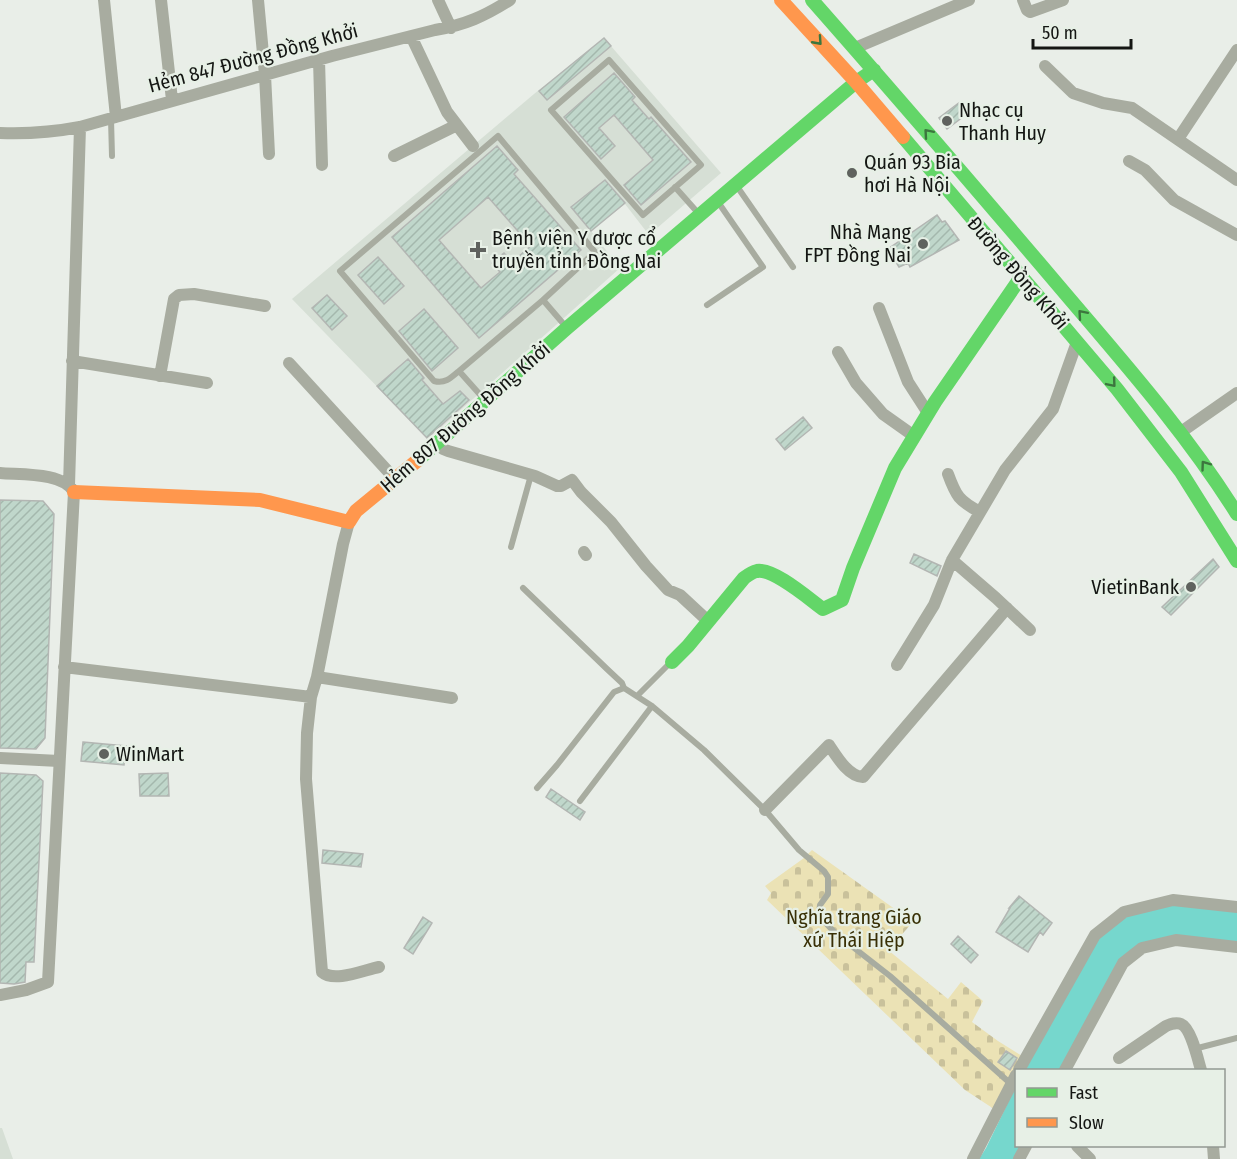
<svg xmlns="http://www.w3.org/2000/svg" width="1237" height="1159" viewBox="0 0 1237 1159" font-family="'Fira Sans Condensed',sans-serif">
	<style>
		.built { fill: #d6dfd5 }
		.cemetery { fill: url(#cemetery-stones) }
		.water { fill: #76d7cd }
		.building { fill: url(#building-hatch); stroke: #b3b6b3; stroke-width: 1.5; fill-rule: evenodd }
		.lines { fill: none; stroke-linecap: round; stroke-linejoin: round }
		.lane { stroke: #a8aca0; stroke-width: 6 }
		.street { stroke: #a8aca0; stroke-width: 12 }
		.fast { stroke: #63d668; stroke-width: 14 }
		.slow { stroke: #ff974d; stroke-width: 14 }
		.oneway { stroke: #3c763e }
		.poi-dot { fill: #5f625e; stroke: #e7f0e6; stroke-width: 2 }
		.labels { text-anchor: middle; stroke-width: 4.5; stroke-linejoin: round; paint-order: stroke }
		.street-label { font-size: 20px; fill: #141613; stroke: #e7f0e6 }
		.poi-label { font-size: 20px; fill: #141613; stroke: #e7f0e6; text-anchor: start }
		.park-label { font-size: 20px; fill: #393006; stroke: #e7f0e6 }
	</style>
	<defs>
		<pattern id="cemetery-stones" width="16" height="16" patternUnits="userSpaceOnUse" patternTransform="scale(1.5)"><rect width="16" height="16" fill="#ebe2b5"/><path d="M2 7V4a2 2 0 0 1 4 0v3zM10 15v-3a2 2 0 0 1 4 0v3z" fill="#c9c19b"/></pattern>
		<pattern id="building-hatch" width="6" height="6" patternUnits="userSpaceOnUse" patternTransform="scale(1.5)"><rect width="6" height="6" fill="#c0d7cb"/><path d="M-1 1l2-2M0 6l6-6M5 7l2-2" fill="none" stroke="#a4b8ad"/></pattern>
	</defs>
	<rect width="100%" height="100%" fill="#e9eee8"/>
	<path class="built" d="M 604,38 L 721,173 L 649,235 L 625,204 L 591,231 L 620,268 L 428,439 L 292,299 L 534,94 Z
		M 0,1128 L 2,1128 L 13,1159 L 0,1159 Z"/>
	<path class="cemetery" d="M 812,850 L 913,922 L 888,950 L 948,999 L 961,982 L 983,1001 L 972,1022 L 998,1041 L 1022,1056 L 994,1109 L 965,1090 L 767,900 L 771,893 L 765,886 L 804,858 Z"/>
	<path class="water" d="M 1172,905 L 1237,911 L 1237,942 L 1139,944 L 1060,1070 L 1025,1070 L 1099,938 L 1126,916 Z
		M 1016,1086 L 1016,1146 L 1021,1146 L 1014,1159 L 979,1159 L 986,1148 Z"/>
	<path class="building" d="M 604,38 L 611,46 L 547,100 L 539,91 Z
		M 614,73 L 635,97 L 632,100 L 649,119 L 651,117 L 691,162 L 641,205 L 624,185 L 653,160 L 614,115 L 599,128 L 615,146 L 601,159 L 564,117 Z
		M 960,102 L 968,113 L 947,129 L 939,118 Z
		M 497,146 L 518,170 L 514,174 L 581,250 L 479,338 L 392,237 ZM 488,197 L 531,246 L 512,262 L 504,253 L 492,263 L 500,272 L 481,288 L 439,240 Z
		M 605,180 L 625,203 L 591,231 L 571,207 Z
		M 937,215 L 942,222 L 945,221 L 959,240 L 910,267 L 908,263 L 899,267 L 888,249 Z
		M 378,257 L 404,286 L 384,304 L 358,275 Z
		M 327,295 L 347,316 L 332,330 L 312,308 Z
		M 424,309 L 458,348 L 432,371 L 399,331 Z
		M 408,359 L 424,378 L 422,380 L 443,404 L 460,391 L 469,400 L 427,438 L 377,386 Z
		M 803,417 L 812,428 L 785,450 L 776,439 Z
		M 0,500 L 43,501 L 54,514 L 45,738 L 36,749 L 0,748 Z
		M 914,554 L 941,566 L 937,576 L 910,563 Z
		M 1213,559 L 1219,567 L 1171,615 L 1162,607 Z
		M 83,742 L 126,746 L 124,765 L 81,761 Z
		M 0,773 L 36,775 L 43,781 L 34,962 L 26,962 L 25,982 L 14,984 L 0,983 Z
		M 168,773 L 169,796 L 140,796 L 139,774 Z
		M 551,789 L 585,812 L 580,820 L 546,797 Z
		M 323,850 L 363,854 L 361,867 L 322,863 Z
		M 1019,896 L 1052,923 L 1043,935 L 1040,932 L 1028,952 L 996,932 L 1010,908 L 1009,908 Z
		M 423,917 L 432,923 L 413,954 L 404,948 Z
		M 958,936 L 978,955 L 971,963 L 951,944 Z
		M 1006,1051 L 1017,1058 L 1010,1070 L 998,1062 Z"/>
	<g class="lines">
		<path class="lane" d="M 609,60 L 701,165 L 643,215 L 551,110 Z
			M 111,119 L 112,156
			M 498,136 L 595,252 L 543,300 L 459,371 C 451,378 445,384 434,381 L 340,271 Z
			M 736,185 L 793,267
			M 675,187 L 699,214
			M 543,300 L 567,328
			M 707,305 L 763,267 L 718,202
			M 459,371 L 483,398
			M 511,547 L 531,475
			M 523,588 L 607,669 L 622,683 L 624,688 L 652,706 L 704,750 L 765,810 L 799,850 L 824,871 L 828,877 L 828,894 L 820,905 L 819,913 L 824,921 L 835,933 L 890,976 L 1011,1084
			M 637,696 L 671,662
			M 537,788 L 557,765 L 614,692 L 624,688
			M 580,801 L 652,706
			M 1194,1049 L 1237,1038"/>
		<path class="street" d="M 104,0 L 116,117
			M 161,0 L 172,100
			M 258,0 L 265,75 L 269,154
			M 438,0 L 451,28
			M 1023,0 L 1027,10 L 1030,12 L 1063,0
			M 411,36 L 447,112 L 473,146
			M 855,48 L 969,0
			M 319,60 L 322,165
			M 1045,66 L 1073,93 L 1103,103 L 1132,108 L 1237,180
			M 0,133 C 26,134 54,132 80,127 L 332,56 L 435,30 C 465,25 485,16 510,0
			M 1178,139 L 1237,50
			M 394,156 L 457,125
			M 1129,161 L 1145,170 L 1174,200 L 1237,235
			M 879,308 L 908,382 L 928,413
			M 838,352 L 856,383 L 883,414 L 914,436
			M 72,361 L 207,383
			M 289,363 L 395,479
			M 160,376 L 174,299 L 179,295 L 194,294 L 265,306
			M 1181,432 L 1237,393
			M 437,444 L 443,449 L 448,451 L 535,476 L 557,486 L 561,486 L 572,480 L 581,492 L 611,522 L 646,566 L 668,590 L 680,595 L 708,621
			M 0,473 C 20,475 63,472 74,492 L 48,982 L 26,990 L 0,995
			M 948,474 C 956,496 959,501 980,512
			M 69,485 L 80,127
			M 349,522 L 343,544 L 317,677 L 311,697 L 307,733 L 306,779 L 322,972 C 334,983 364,970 379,967
			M 584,552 L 586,555
			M 952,560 L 996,598 L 1030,630
			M 897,665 L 934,605 L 952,560 L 1005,470 L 1053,409 L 1077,342
			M 64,667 L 311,697
			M 317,677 L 452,698
			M 0,758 L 59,761
			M 765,810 L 829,745 C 837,757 848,776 863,777 L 1007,608
			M 1119,1058 L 1166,1026 C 1171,1024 1176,1022 1181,1024 C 1191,1028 1198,1060 1201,1070
			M 1019,1070 L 1095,935 L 1124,912 L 1173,900 L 1237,907
			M 1065,1070 L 1123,963 L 1142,948 L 1176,940 L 1237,947
			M 1077,1146 L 1090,1159
			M 1213,1146 L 1214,1159
			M 973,1159 L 1016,1075
			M 1019,1159 L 1026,1146"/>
		<path class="fast" d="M 812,0 C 893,92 973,185 1052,278 C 1117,355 1184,429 1237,514
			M 903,137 L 1117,389 L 1181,472 L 1237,561
			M 418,460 L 567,328 L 856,82 L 874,70
			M 672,662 L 688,646 L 744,578 C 748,575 752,572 757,571 C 774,568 809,599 823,609 L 842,600 L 853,568 L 895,468 L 935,402 L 1021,277"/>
		<path class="slow" d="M 781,0 L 856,82 L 903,137
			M 74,492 L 260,500 L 349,522 L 356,511 L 418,460"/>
	</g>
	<defs><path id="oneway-chevron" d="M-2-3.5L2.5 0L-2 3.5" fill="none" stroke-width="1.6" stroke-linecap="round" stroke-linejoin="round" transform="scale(1.5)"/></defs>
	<g class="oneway">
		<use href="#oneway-chevron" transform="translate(818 41) rotate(48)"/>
		<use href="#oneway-chevron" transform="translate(928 133) rotate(-131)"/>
		<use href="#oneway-chevron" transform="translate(1082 314) rotate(-131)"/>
		<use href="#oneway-chevron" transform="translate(1112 383) rotate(50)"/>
		<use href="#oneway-chevron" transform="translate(1205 465) rotate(-126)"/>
	</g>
	<g class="poi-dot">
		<circle cx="947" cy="121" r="6"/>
		<circle cx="852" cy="173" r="6"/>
		<circle cx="923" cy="244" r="6"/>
		<path d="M475 241h6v6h6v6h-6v6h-6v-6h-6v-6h6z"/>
		<circle cx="1191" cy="587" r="6"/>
		<circle cx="104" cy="754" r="6"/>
	</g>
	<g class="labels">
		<g class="street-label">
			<text transform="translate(253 58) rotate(-15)" y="7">Hẻm 847 Đường Đồng Khởi</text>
			<text transform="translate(1018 273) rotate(49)" y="7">Đường Đồng Khởi</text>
			<text transform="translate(465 417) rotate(-41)" y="7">Hẻm 807 Đường Đồng Khởi</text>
		</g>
		<g class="poi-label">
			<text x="959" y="117">Nhạc cụ<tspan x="959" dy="23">Thanh Huy</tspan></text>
			<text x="864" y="169">Quán 93 Bia<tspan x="864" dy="23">hơi Hà Nội</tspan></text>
			<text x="911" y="239" text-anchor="end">Nhà Mạng<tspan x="911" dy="23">FPT Đồng Nai</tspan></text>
			<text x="492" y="245">Bệnh viện Y dược cổ<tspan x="492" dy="23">truyền tỉnh Đồng Nai</tspan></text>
			<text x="1179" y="594" text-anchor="end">VietinBank</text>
			<text x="116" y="761">WinMart</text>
		</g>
		<g class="park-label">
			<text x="854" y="924">Nghĩa trang Giáo<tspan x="854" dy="23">xứ Thái Hiệp</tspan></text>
		</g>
	</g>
	<rect x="1015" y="1069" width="210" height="78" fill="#e7f0e6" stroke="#939992" stroke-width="1.5"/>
	<rect x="1027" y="1088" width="30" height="9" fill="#63d668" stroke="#939992" stroke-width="1.5"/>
	<text x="1069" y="1099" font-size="18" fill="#141613">Fast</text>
	<rect x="1027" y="1118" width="30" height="9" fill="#ff974d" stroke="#939992" stroke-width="1.5"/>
	<text x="1069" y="1129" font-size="18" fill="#141613">Slow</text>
	<path d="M1033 39v9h98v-9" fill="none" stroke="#141613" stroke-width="3"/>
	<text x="1042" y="39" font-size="18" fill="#141613" stroke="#e7f0e6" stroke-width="4.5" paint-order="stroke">50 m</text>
</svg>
